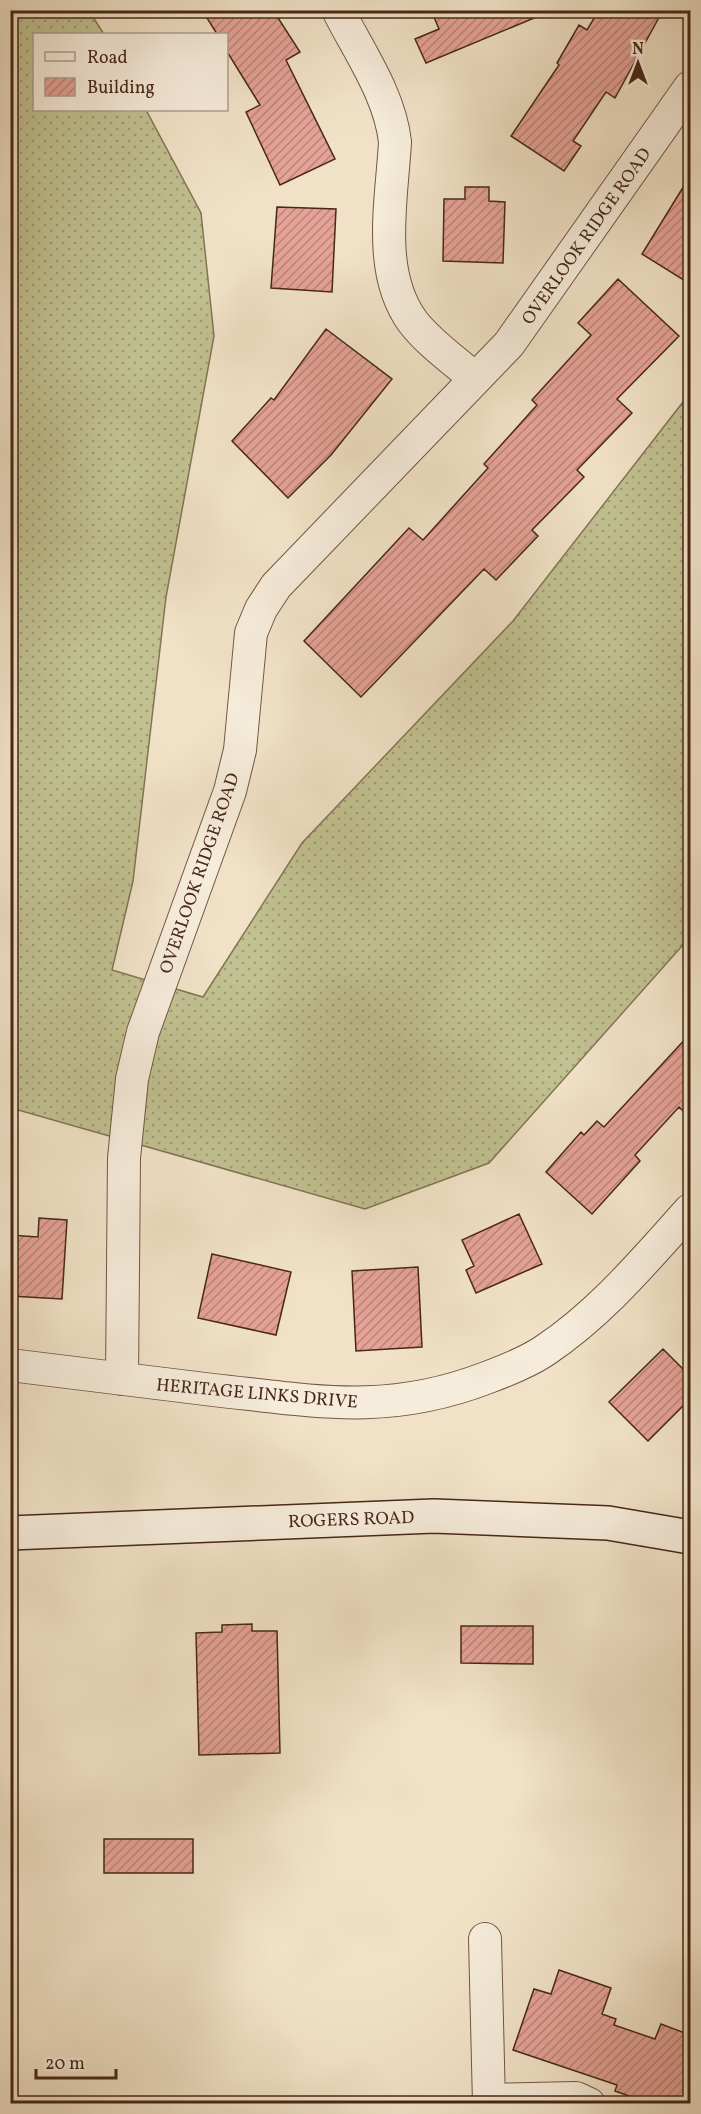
<svg xmlns="http://www.w3.org/2000/svg" width="701" height="2114" viewBox="0 0 701 2114" font-family="Vollkorn,serif">
	<style>
		.grass { fill: url(#grass-dots); stroke: #847454; stroke-width: 1.5 }
		.building { fill: url(#building-hatch); stroke: #472717; stroke-width: 1.5 }
		.lines { fill: none; stroke-linecap: round; stroke-linejoin: round }
		.street-casing { stroke: #725643; stroke-width: 34 }
		.secondary-casing { stroke: #472717; stroke-width: 36 }
		.street { stroke: #f6ecdb; stroke-width: 32 }
		.secondary { stroke: #f6ecdb; stroke-width: 33 }
		.labels { text-anchor: middle; stroke-width: 5; stroke-linejoin: round; paint-order: stroke }
		.street-label { font-size: 18px; fill: #472717; stroke: #f6ecdb }
	</style>
	<defs>
		<pattern id="grass-dots" width="8" height="8" patternUnits="userSpaceOnUse" patternTransform="scale(1.5)"><rect width="8" height="8" fill="#c1c191"/><path d="M2 2h.1M6 6h.1" fill="none" stroke="#9f9d75" stroke-width="1.8" stroke-linecap="round"/></pattern>
		<pattern id="building-hatch" width="6" height="6" patternUnits="userSpaceOnUse" patternTransform="scale(1.5)"><rect width="6" height="6" fill="#e5a297"/><path d="M-1 1l2-2M0 6l6-6M5 7l2-2" fill="none" stroke="#bb847a"/></pattern>
	</defs>
	<rect width="100%" height="100%" fill="#f1e2c7"/>
	<filter id="stains"><feTurbulence type="fractalNoise" baseFrequency=".00333" numOctaves="4"/><feColorMatrix values="0 0 0 0 .2 0 0 0 0 .09 0 0 0 0 .02 0 0 0 .5 -.17"/></filter>
	<radialGradient id="worn" r=".72"><stop offset=".6" stop-color="#630" stop-opacity="0"/><stop offset="1" stop-color="#630" stop-opacity=".3"/></radialGradient>
	<path class="grass" d="M 11,11 L 89,11 L 104,34 L 34,34 L 34,110 L 146,110 L 201,213 L 214,336 L 166,597 L 133,881 L 112,970 L 203,997 L 302,843 L 513,621 L 690,393 L 690,937 L 489,1163 L 365,1209 L 11,1108 Z"/>
	<path class="building" d="M 202,10 L 273,10 L 300,52 L 286,60 L 335,159 L 280,185 L 246,112 L 260,105 L 226,50 L 226,34 L 217,34 Z
		M 431,10 L 551,10 L 551,11 L 426,63 L 415,39 L 439,29 Z
		M 599,10 L 663,10 L 615,98 L 606,92 L 573,141 L 581,146 L 564,171 L 511,136 L 559,65 L 557,63 L 579,25 L 587,30 Z
		M 690,176 L 690,284 L 642,254 Z
		M 465,187 L 489,187 L 489,201 L 505,202 L 503,263 L 443,261 L 444,199 L 465,199 Z
		M 277,207 L 336,209 L 332,292 L 271,288 Z
		M 618,279 L 679,336 L 617,399 L 632,413 L 577,470 L 584,477 L 532,530 L 538,536 L 496,580 L 484,569 L 361,697 L 304,641 L 409,528 L 423,540 L 488,468 L 484,464 L 537,405 L 532,400 L 591,335 L 578,323 Z
		M 326,329 L 392,379 L 331,455 L 288,498 L 232,441 L 271,398 L 274,400 Z
		M 690,1034 L 690,1118 L 679,1107 L 635,1155 L 640,1161 L 592,1214 L 546,1172 L 581,1132 L 584,1135 L 597,1121 L 604,1127 Z
		M 519,1214 L 542,1264 L 476,1293 L 466,1270 L 474,1266 L 462,1240 Z
		M 39,1218 L 67,1220 L 62,1299 L 10,1296 L 10,1235 L 38,1237 Z
		M 212,1254 L 291,1272 L 276,1335 L 198,1318 Z
		M 418,1267 L 422,1347 L 356,1351 L 352,1271 Z
		M 663,1349 L 690,1376 L 690,1399 L 648,1441 L 609,1402 Z
		M 252,1624 L 252,1631 L 277,1631 L 280,1753 L 199,1755 L 196,1633 L 222,1632 L 222,1625 Z
		M 461,1626 L 533,1626 L 533,1664 L 461,1663 Z
		M 104,1839 L 193,1839 L 193,1873 L 104,1873 Z
		M 559,1970 L 611,1988 L 602,2014 L 616,2019 L 614,2025 L 655,2039 L 661,2024 L 690,2035 L 690,2103 L 649,2103 L 615,2091 L 617,2085 L 513,2050 L 534,1989 L 551,1994 Z"/>
	<g class="lines">
		<g class="street-casing">
			<path id="street" d="M 338,10 C 359,52 390,95 395,142 C 392,199 376,272 413,322 C 429,343 454,360 474,378
				M 10,1365 C 78,1374 146,1382 213,1390 C 315,1401 387,1416 486,1378 C 505,1371 526,1363 544,1351 C 601,1313 644,1261 690,1210
				M 122,1379 L 124,1158 L 132,1079 L 143,1032 L 230,791 L 240,750 L 251,633 L 261,609 L 276,586 L 509,344 L 690,87
				M 485,1939 L 489,2104
				M 489,2100 L 576,2098 L 589,2104"/>
		</g>
		<g class="secondary-casing">
			<path id="secondary" d="M 10,1533 L 434,1516 L 608,1523 L 690,1537"/>
		</g>
		<use href="#street" class="street"/>
		<use href="#secondary" class="secondary"/>
	</g>
	<g class="labels">
		<g class="street-label">
			<text transform="translate(586 236) rotate(-55)" y="6">OVERLOOK RIDGE ROAD</text>
			<text transform="translate(199 873) rotate(-71)" y="6">OVERLOOK RIDGE ROAD</text>
			<text transform="translate(257 1393) rotate(5)" y="6">HERITAGE LINKS DRIVE</text>
			<text transform="translate(351 1519) rotate(-2)" y="6">ROGERS ROAD</text>
		</g>
	</g>
	<rect width="701" height="2114" fill="none" stroke="#f1e2c7" stroke-width="36"/>
	<rect x="12" y="12" width="677" height="2090" fill="none" stroke="#472717" stroke-width="3"/>
	<rect x="18" y="18" width="665" height="2078" fill="none" stroke="#472717" stroke-width="1.5"/>
	<rect x="33" y="33" width="195" height="78" fill="#f6ecdb" stroke="#b09d8d" stroke-width="1.5"/>
	<rect x="45" y="52" width="30" height="9" fill="#f6ecdb" stroke="#b09d8d" stroke-width="1.5"/>
	<text x="87" y="63" font-size="18" fill="#472717">Road</text>
	<rect x="45" y="78" width="30" height="18" fill="url(#building-hatch)" stroke="#b09d8d" stroke-width="1.5"/>
	<text x="87" y="93" font-size="18" fill="#472717">Building</text>
	<g transform="translate(638 63)" stroke="#f6ecdb" stroke-width="4.5" paint-order="stroke">
	<path d="M0-4.5L10 22L0 15L-10 22Z" fill="#472717"/>
	<text y="-9" font-size="16" font-weight="bold" text-anchor="middle" fill="#472717">N</text>
	</g>
	<path d="M36 2069v9h80v-9" fill="none" stroke="#472717" stroke-width="3"/>
	<text x="45" y="2069" font-size="18" fill="#472717" stroke="#f6ecdb" stroke-width="4.5" paint-order="stroke">20 m</text>
	<rect width="100%" height="100%" filter="url(#stains)"/>
	<rect width="100%" height="100%" fill="url(#worn)"/>
</svg>
